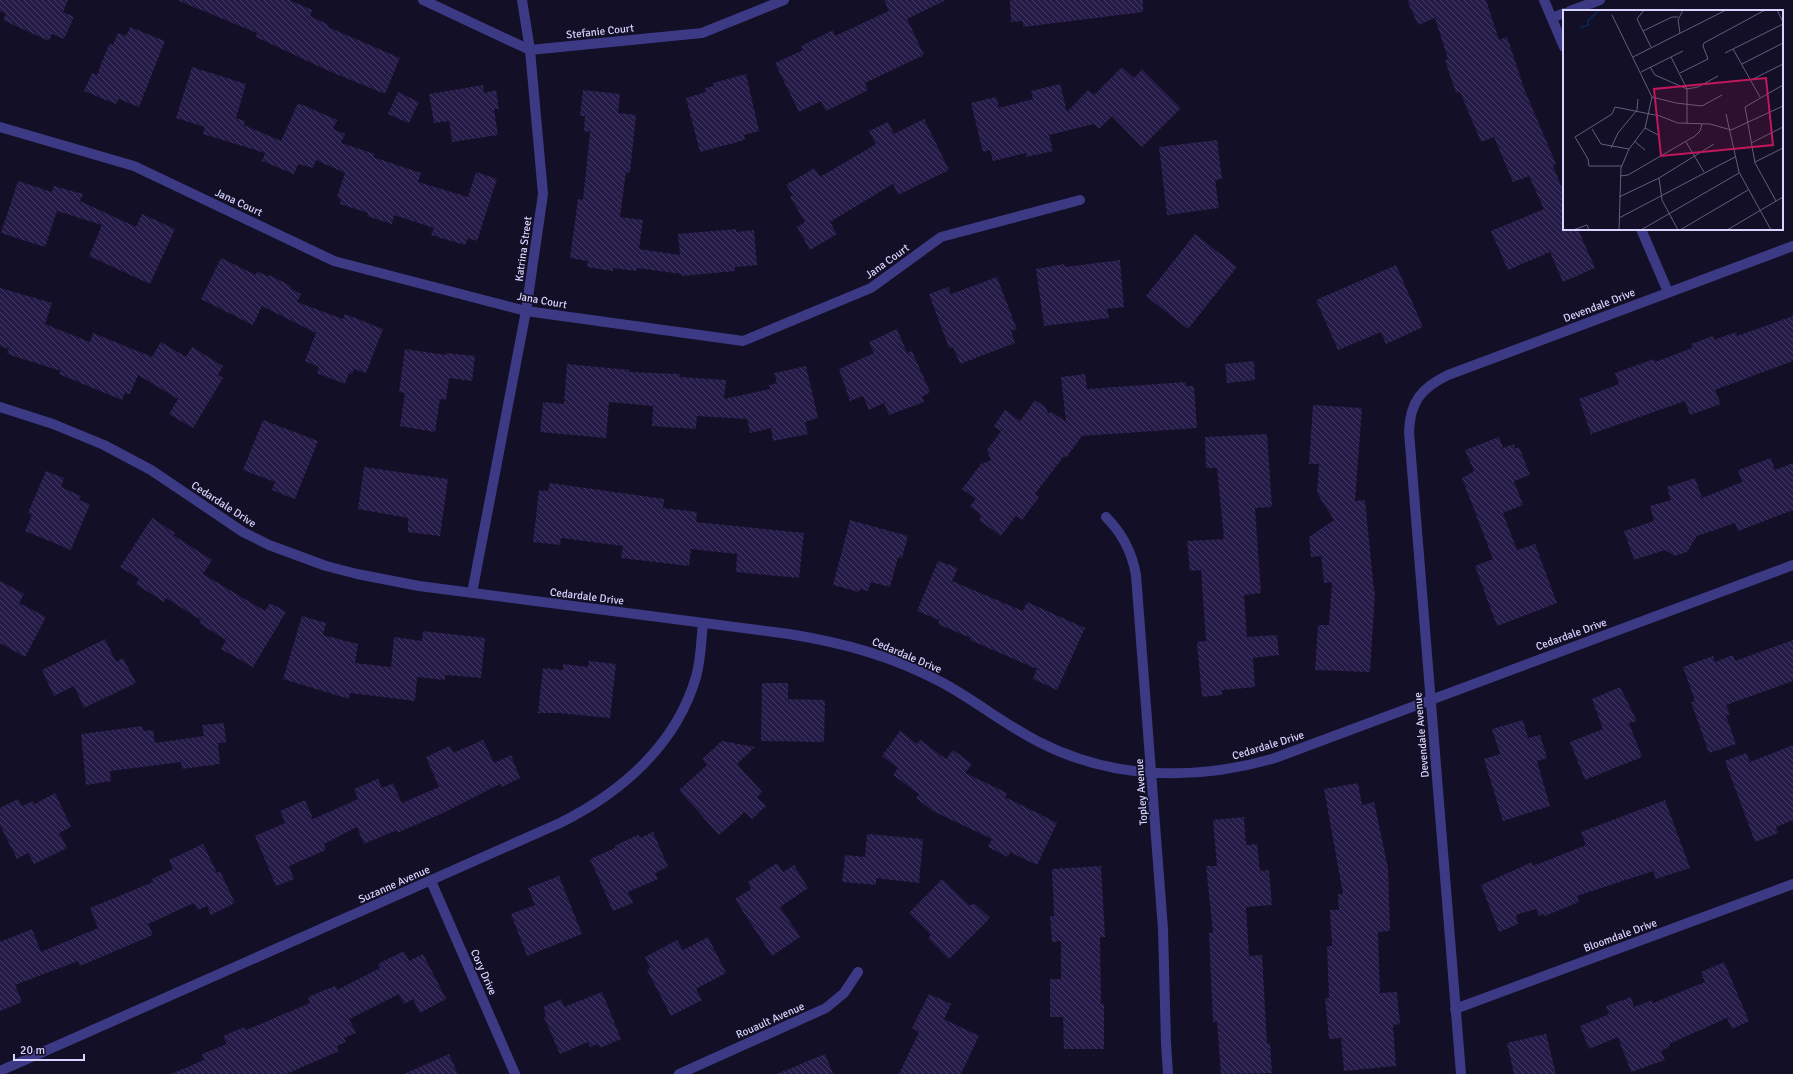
<svg xmlns="http://www.w3.org/2000/svg" width="1793" height="1074" viewBox="0 0 1793 1074" font-family="Signika,sans-serif">
	<style>
		.building { fill: url(#building-back-hatch) }
		.lines { fill: none; stroke-linecap: round; stroke-linejoin: round }
		.minor { stroke: #3d3a85; stroke-width: 10 }
		.labels { text-anchor: middle; stroke-width: 3.5; stroke-linejoin: round; paint-order: stroke }
		.street-label { font-size: 11px; fill: #d9d4ff; stroke: #130f26 }
		.inset-river { fill: none; stroke: #0c2248; stroke-width: 2 }
		.inset-road { fill: none; stroke: #625e7d; stroke-width: 1 }
		.view { fill: #c2185b; fill-opacity: 0.15; stroke: #c2185b; stroke-width: 2 }
		.inset-edge { fill: none; stroke: #d9d4ff; stroke-width: 2 }
	</style>
	<defs>
		<pattern id="building-back-hatch" width="6" height="6" patternUnits="userSpaceOnUse"><rect width="6" height="6" fill="#241b47"/><path d="M-1 5l2 2M0 0l6 6M5-1l2 2" fill="none" stroke="#433b63"/></pattern>
	</defs>
	<rect width="100%" height="100%" fill="#130f26"/>
	<path class="building" d="M 0,0 L 68,0 L 63,12 L 74,17 L 64,39 L 52,34 L 49,41 L 3,20 L 6,14 L 0,11 Z
		M 177,0 L 289,0 L 312,10 L 310,16 L 329,25 L 328,27 L 400,58 L 385,94 L 329,71 L 256,37 L 257,33 Z
		M 884,0 L 946,0 L 907,19 L 924,55 L 865,83 L 868,90 L 826,111 L 821,101 L 799,112 L 775,63 L 803,50 L 801,46 L 833,30 L 835,36 L 889,11 Z
		M 1010,0 L 1143,0 L 1143,12 L 1023,27 L 1023,21 L 1011,22 Z
		M 1407,0 L 1486,0 L 1499,40 L 1507,37 L 1525,91 L 1556,164 L 1553,166 L 1564,193 L 1564,229 L 1578,229 L 1595,268 L 1563,282 L 1550,252 L 1508,270 L 1491,231 L 1544,209 L 1529,176 L 1513,182 L 1494,137 L 1481,142 L 1460,92 L 1456,93 L 1445,60 L 1448,59 L 1435,18 L 1418,25 Z
		M 130,27 L 165,41 L 139,107 L 119,99 L 116,104 L 84,91 L 92,73 L 97,75 L 109,44 L 113,45 L 118,33 L 126,36 Z
		M 192,67 L 246,84 L 236,118 L 245,121 L 244,125 L 281,141 L 298,103 L 337,120 L 333,129 L 345,134 L 341,143 L 375,154 L 373,157 L 421,173 L 418,182 L 468,197 L 476,172 L 497,179 L 477,241 L 468,238 L 465,245 L 431,235 L 434,228 L 394,215 L 392,224 L 367,216 L 368,213 L 340,204 L 341,199 L 337,197 L 345,173 L 316,160 L 313,168 L 298,164 L 294,174 L 262,161 L 265,153 L 203,134 L 205,127 L 176,118 Z
		M 1122,67 L 1134,78 L 1142,69 L 1181,108 L 1142,147 L 1112,116 L 1099,129 L 1094,124 L 1049,135 L 1053,151 L 1026,157 L 1026,153 L 993,161 L 990,150 L 983,152 L 971,103 L 996,97 L 999,108 L 1033,99 L 1031,91 L 1060,84 L 1067,112 L 1088,90 L 1094,95 Z
		M 746,74 L 759,131 L 744,135 L 745,140 L 700,152 L 686,98 L 706,92 L 705,88 L 714,86 L 713,83 Z
		M 483,85 L 484,93 L 496,90 L 499,109 L 494,109 L 498,135 L 452,142 L 449,121 L 434,123 L 429,94 Z
		M 583,90 L 620,94 L 618,113 L 636,115 L 630,173 L 626,172 L 620,217 L 643,220 L 639,249 L 680,255 L 678,234 L 736,229 L 736,232 L 754,230 L 757,265 L 735,267 L 735,271 L 682,276 L 682,274 L 637,268 L 636,271 L 613,268 L 613,271 L 587,267 L 588,261 L 570,258 L 578,199 L 583,200 L 590,132 L 584,131 L 585,116 L 580,116 Z
		M 398,92 L 419,102 L 409,123 L 388,114 Z
		M 924,119 L 949,170 L 898,195 L 893,184 L 830,222 L 837,234 L 810,250 L 797,227 L 805,222 L 790,197 L 793,195 L 786,185 L 814,168 L 820,177 L 876,144 L 869,131 L 888,122 L 894,134 Z
		M 1217,140 L 1222,179 L 1215,180 L 1219,208 L 1167,215 L 1159,147 Z
		M 18,181 L 52,192 L 54,186 L 83,194 L 80,201 L 136,227 L 142,214 L 175,229 L 150,284 L 89,256 L 102,225 L 57,211 L 45,247 L 1,233 Z
		M 1195,234 L 1237,267 L 1188,329 L 1146,296 Z
		M 221,258 L 256,275 L 257,271 L 269,277 L 269,275 L 291,286 L 290,288 L 301,294 L 297,302 L 343,319 L 345,314 L 383,329 L 366,373 L 354,369 L 352,374 L 349,373 L 345,384 L 317,373 L 319,367 L 305,361 L 316,333 L 262,306 L 253,325 L 201,299 Z
		M 1120,260 L 1124,307 L 1107,309 L 1109,318 L 1044,326 L 1036,269 L 1064,264 L 1065,267 Z
		M 1396,265 L 1423,327 L 1386,344 L 1381,332 L 1338,350 L 1316,300 Z
		M 997,277 L 1017,330 L 1011,330 L 1015,343 L 960,364 L 953,347 L 949,348 L 929,294 L 948,287 L 951,294 Z
		M 0,288 L 52,303 L 45,324 L 90,342 L 93,333 L 152,357 L 161,342 L 186,357 L 192,347 L 223,366 L 218,375 L 223,378 L 193,428 L 169,414 L 178,399 L 138,375 L 130,394 L 125,393 L 122,400 L 59,374 L 61,371 L 7,354 L 9,349 L 0,346 Z
		M 1793,316 L 1793,361 L 1715,390 L 1721,404 L 1690,415 L 1685,401 L 1591,434 L 1579,399 L 1619,384 L 1615,373 L 1654,359 L 1655,362 L 1692,348 L 1691,344 L 1713,336 L 1714,340 L 1736,332 L 1737,336 Z
		M 897,329 L 907,353 L 912,351 L 930,392 L 922,397 L 924,402 L 889,415 L 884,403 L 869,410 L 863,396 L 850,401 L 839,369 L 874,353 L 869,342 Z
		M 405,349 L 446,355 L 446,353 L 475,356 L 472,381 L 449,378 L 446,400 L 440,399 L 435,432 L 400,426 L 405,393 L 399,392 Z
		M 1254,361 L 1255,380 L 1227,383 L 1225,364 Z
		M 567,364 L 629,370 L 629,372 L 680,374 L 680,377 L 726,380 L 724,399 L 770,389 L 769,385 L 777,383 L 774,373 L 806,366 L 818,418 L 805,422 L 808,434 L 773,441 L 771,428 L 750,433 L 747,419 L 697,416 L 696,429 L 652,426 L 653,406 L 609,402 L 606,438 L 540,432 L 543,402 L 564,404 Z
		M 1085,374 L 1087,389 L 1186,382 L 1186,386 L 1194,386 L 1197,428 L 1082,436 L 1066,458 L 1064,456 L 1035,494 L 1039,497 L 1022,520 L 1016,516 L 1001,536 L 979,520 L 982,516 L 970,506 L 976,499 L 962,489 L 981,464 L 991,460 L 987,450 L 1001,431 L 994,426 L 1005,410 L 1020,421 L 1035,400 L 1046,408 L 1048,413 L 1052,412 L 1066,422 L 1061,377 Z
		M 1313,405 L 1362,408 L 1355,501 L 1365,500 L 1374,591 L 1375,591 L 1370,672 L 1315,670 L 1318,625 L 1329,625 L 1332,582 L 1324,583 L 1321,556 L 1311,557 L 1309,537 L 1334,520 L 1317,493 L 1319,464 L 1309,464 Z
		M 263,420 L 318,441 L 295,499 L 272,490 L 275,482 L 243,470 Z
		M 1267,434 L 1272,507 L 1255,508 L 1261,593 L 1244,595 L 1247,637 L 1277,635 L 1279,655 L 1253,658 L 1255,687 L 1222,690 L 1222,695 L 1202,697 L 1197,642 L 1206,641 L 1201,570 L 1190,571 L 1187,541 L 1224,539 L 1217,468 L 1206,468 L 1205,437 Z
		M 1499,437 L 1503,448 L 1514,444 L 1515,449 L 1519,447 L 1530,475 L 1514,481 L 1523,505 L 1503,513 L 1517,550 L 1535,544 L 1557,603 L 1497,626 L 1475,566 L 1493,559 L 1462,478 L 1474,471 L 1465,450 Z
		M 1771,458 L 1775,470 L 1793,463 L 1793,510 L 1738,531 L 1735,523 L 1697,536 L 1687,552 L 1675,556 L 1665,550 L 1634,560 L 1624,531 L 1654,521 L 1650,506 L 1671,500 L 1667,487 L 1695,478 L 1702,498 L 1742,482 L 1738,470 Z
		M 364,467 L 448,479 L 440,536 L 408,532 L 408,518 L 358,509 Z
		M 46,471 L 64,478 L 61,487 L 81,496 L 79,500 L 90,504 L 71,550 L 25,531 L 32,515 L 28,513 Z
		M 550,483 L 664,499 L 663,508 L 697,512 L 696,522 L 804,533 L 799,578 L 736,572 L 737,554 L 691,549 L 689,566 L 621,558 L 623,546 L 561,538 L 560,545 L 533,542 L 539,490 L 548,491 Z
		M 152,518 L 175,533 L 173,535 L 212,560 L 203,574 L 265,611 L 270,603 L 286,612 L 253,667 L 221,649 L 226,640 L 199,623 L 201,620 L 166,598 L 164,602 L 136,584 L 139,579 L 120,567 Z
		M 850,520 L 908,536 L 902,558 L 898,557 L 890,587 L 871,582 L 868,591 L 860,589 L 859,592 L 833,585 Z
		M 938,561 L 958,568 L 952,581 L 1023,611 L 1027,602 L 1085,628 L 1057,690 L 1033,679 L 1037,669 L 970,640 L 971,638 L 938,624 L 939,620 L 917,611 Z
		M 0,581 L 24,594 L 19,603 L 46,617 L 25,657 L 0,643 Z
		M 302,616 L 326,623 L 323,635 L 358,644 L 355,663 L 391,667 L 394,637 L 422,641 L 423,631 L 485,638 L 481,678 L 445,675 L 445,680 L 417,677 L 415,701 L 350,693 L 349,699 L 283,679 Z
		M 105,639 L 116,662 L 123,658 L 136,683 L 84,708 L 74,686 L 54,696 L 42,670 Z
		M 1793,640 L 1793,681 L 1726,705 L 1730,714 L 1726,716 L 1736,744 L 1709,753 L 1691,702 L 1695,701 L 1683,667 L 1713,656 L 1715,662 L 1733,655 L 1735,661 Z
		M 589,661 L 616,664 L 610,718 L 559,713 L 538,713 L 543,668 L 563,670 L 563,664 L 588,667 Z
		M 762,683 L 788,683 L 788,699 L 825,700 L 824,742 L 761,741 Z
		M 1620,687 L 1637,721 L 1629,723 L 1642,757 L 1585,780 L 1570,742 L 1603,729 L 1592,699 Z
		M 1523,720 L 1528,738 L 1540,735 L 1547,758 L 1537,761 L 1550,806 L 1503,821 L 1484,759 L 1500,754 L 1492,729 Z
		M 224,723 L 226,742 L 218,743 L 220,764 L 182,769 L 181,762 L 110,771 L 111,781 L 86,785 L 81,734 L 142,726 L 143,731 L 153,730 L 155,743 L 204,736 L 202,725 Z
		M 900,731 L 917,744 L 920,740 L 946,759 L 953,750 L 972,764 L 965,773 L 1007,793 L 1005,797 L 1057,823 L 1037,865 L 1010,852 L 1008,857 L 988,847 L 992,839 L 933,811 L 916,798 L 919,794 L 893,775 L 898,768 L 882,756 Z
		M 483,740 L 494,763 L 511,755 L 520,778 L 502,787 L 500,784 L 443,813 L 397,833 L 397,830 L 364,844 L 357,827 L 324,844 L 326,850 L 289,866 L 294,879 L 276,886 L 255,836 L 285,823 L 280,811 L 305,800 L 313,819 L 358,799 L 354,789 L 378,779 L 382,788 L 393,783 L 402,803 L 439,787 L 426,757 L 450,746 L 453,753 Z
		M 722,741 L 755,747 L 737,764 L 762,792 L 757,797 L 766,806 L 752,819 L 745,812 L 719,835 L 679,790 L 707,765 L 702,759 Z
		M 1793,745 L 1793,820 L 1776,827 L 1778,833 L 1755,842 L 1725,761 L 1746,753 L 1750,762 Z
		M 1358,783 L 1362,805 L 1374,802 L 1388,868 L 1390,931 L 1378,932 L 1380,993 L 1397,992 L 1400,1024 L 1393,1025 L 1396,1066 L 1344,1071 L 1341,1038 L 1329,1039 L 1325,998 L 1329,998 L 1327,946 L 1332,946 L 1330,910 L 1339,910 L 1338,894 L 1343,894 L 1324,789 Z
		M 55,793 L 71,827 L 59,833 L 67,848 L 34,864 L 28,853 L 17,859 L 0,825 L 0,808 L 18,799 L 22,806 L 33,801 L 35,804 Z
		M 1665,800 L 1690,868 L 1656,879 L 1653,871 L 1577,896 L 1579,902 L 1545,916 L 1544,914 L 1539,916 L 1536,909 L 1516,915 L 1518,924 L 1499,932 L 1481,885 L 1532,862 L 1533,866 L 1586,845 L 1581,832 Z
		M 1244,817 L 1246,845 L 1257,844 L 1260,871 L 1269,870 L 1272,905 L 1246,907 L 1249,956 L 1262,955 L 1267,1044 L 1270,1043 L 1272,1073 L 1221,1074 L 1217,1022 L 1213,1022 L 1209,933 L 1213,933 L 1206,866 L 1217,866 L 1213,820 Z
		M 653,832 L 668,867 L 655,873 L 658,879 L 628,892 L 633,903 L 613,911 L 590,859 L 615,848 L 614,846 L 638,835 L 640,838 Z
		M 867,834 L 923,839 L 919,883 L 876,878 L 876,885 L 842,882 L 845,855 L 865,857 Z
		M 203,844 L 217,873 L 220,871 L 235,903 L 211,915 L 207,906 L 198,910 L 194,903 L 148,924 L 153,935 L 80,966 L 78,961 L 15,985 L 22,1002 L 0,1011 L 0,942 L 32,929 L 41,952 L 98,928 L 90,908 L 153,882 L 152,879 L 173,869 L 169,860 Z
		M 777,863 L 783,872 L 794,865 L 808,888 L 780,907 L 800,937 L 772,956 L 735,899 L 751,889 L 748,882 Z
		M 1101,866 L 1105,937 L 1100,937 L 1101,1004 L 1104,1004 L 1104,1049 L 1064,1049 L 1063,1017 L 1050,1017 L 1050,979 L 1061,979 L 1061,941 L 1052,942 L 1050,916 L 1054,916 L 1052,869 Z
		M 559,876 L 582,934 L 527,956 L 511,914 L 535,905 L 528,888 Z
		M 942,879 L 970,906 L 974,903 L 990,918 L 949,959 L 928,938 L 931,935 L 909,913 Z
		M 708,937 L 726,973 L 696,989 L 702,1000 L 671,1016 L 647,970 L 650,968 L 645,957 L 677,940 L 683,950 Z
		M 404,951 L 409,961 L 423,954 L 446,999 L 420,1013 L 413,999 L 404,1004 L 399,994 L 349,1019 L 356,1033 L 344,1038 L 346,1042 L 337,1046 L 339,1051 L 286,1074 L 171,1074 L 204,1060 L 202,1054 L 227,1044 L 223,1036 L 244,1027 L 246,1030 L 310,1003 L 308,997 L 335,986 L 337,990 L 380,968 L 378,964 Z
		M 1724,962 L 1749,1021 L 1732,1029 L 1727,1018 L 1669,1044 L 1670,1047 L 1661,1051 L 1665,1060 L 1631,1072 L 1618,1037 L 1589,1049 L 1580,1026 L 1609,1014 L 1606,1006 L 1631,997 L 1634,1007 L 1652,1000 L 1653,1003 L 1705,982 L 1701,972 Z
		M 602,992 L 621,1039 L 600,1048 L 598,1044 L 590,1047 L 588,1042 L 560,1054 L 544,1017 L 546,1016 L 543,1007 L 561,999 L 564,1007 Z
		M 929,994 L 951,1004 L 944,1019 L 979,1036 L 961,1074 L 899,1074 L 919,1032 L 912,1028 Z
		M 1546,1034 L 1556,1074 L 1514,1074 L 1507,1043 Z
		M 449,1054 L 458,1074 L 404,1074 Z
		M 825,1054 L 833,1074 L 777,1074 Z"/>
	<g class="lines">
		<path class="minor" d="M 423,0 L 530,50 L 702,33 L 784,0
			M 1544,0 L 1564,47
			M 1570,11 L 1600,0
			M 1552,18 L 1564,13
			M 0,127 L 134,166 L 334,261 L 526,311 L 743,341 L 871,288 L 941,237 L 1080,200
			M 1641,229 L 1668,292
			M 0,407 L 53,424 L 104,445 L 151,470 L 243,532 L 269,545 L 326,566 L 357,574 L 419,586 L 789,634 C 844,643 892,656 941,682 C 975,700 1005,725 1039,742 C 1113,780 1197,781 1275,758 L 1793,565
			M 1106,517 C 1123,534 1132,552 1136,575 L 1163,929 L 1166,1043 L 1168,1074
			M 472,593 L 526,311 L 543,194 L 530,50 L 522,0
			M 431,881 L 515,1074
			M 1455,1009 L 1793,884
			M 0,1071 L 560,823 C 622,792 676,745 696,677 C 701,660 701,641 703,623
			M 679,1074 L 826,1008 L 844,993 L 858,972
			M 1461,1074 L 1409,432 C 1410,402 1421,388 1448,375 L 1793,246"/>
	</g>
	<g class="labels">
		<g class="street-label">
			<text transform="translate(600 31) rotate(-6)" y="4">Stefanie Court</text>
			<text transform="translate(239 202) rotate(25)" y="4">Jana Court</text>
			<text transform="translate(523 249) rotate(-82)" y="4">Katrina Street</text>
			<text transform="translate(887 261) rotate(-36)" y="4">Jana Court</text>
			<text transform="translate(542 300) rotate(10)" y="4">Jana Court</text>
			<text transform="translate(1599 305) rotate(-21)" y="4">Devendale Drive</text>
			<text transform="translate(224 504) rotate(33)" y="4">Cedardale Drive</text>
			<text transform="translate(587 596) rotate(7)" y="4">Cedardale Drive</text>
			<text transform="translate(1571 634) rotate(-20)" y="4">Cedardale Drive</text>
			<text transform="translate(907 655) rotate(23)" y="4">Cedardale Drive</text>
			<text transform="translate(1421 735) rotate(-95)" y="4">Devendale Avenue</text>
			<text transform="translate(1268 745) rotate(-17)" y="4">Cedardale Drive</text>
			<text transform="translate(1141 792) rotate(-94)" y="4">Topley Avenue</text>
			<text transform="translate(394 884) rotate(-24)" y="4">Suzanne Avenue</text>
			<text transform="translate(1620 935) rotate(-20)" y="4">Bloomdale Drive</text>
			<text transform="translate(484 972) rotate(66)" y="4">Cory Drive</text>
			<text transform="translate(770 1020) rotate(-24)" y="4">Rouault Avenue</text>
		</g>
	</g>
	<g transform="translate(1563 10)">
		<rect width="220" height="220" fill="#130f26"/>
		<path class="inset-river" d="M 17,18 L 25,15 L 25,11 L 36,0"/>
		<path class="inset-road" d="M 81,0 L 74,9 L 88,37M 214,0 L 220,12M 49,5 L 89,87 L 82,118 L 66,139 L 58,158 L 56,220M 80,21 L 109,7 L 115,7M 117,23 L 115,10 L 120,0M 170,39 L 197,87M 162,43 L 220,14M 70,47 L 163,0M 108,47 L 124,79 L 124,113M 179,54 L 220,33M 87,57 L 92,65 L 124,79 L 135,77 L 155,66M 78,62 L 120,41M 117,63 L 145,49 L 140,36 L 141,33 L 202,0M 188,70 L 220,54M 89,87 L 113,93 L 139,96 L 159,85M 163,104 L 176,162 L 208,220M 82,118 L 95,125M 29,119 L 38,134 L 66,139M 71,131 L 82,140M 123,132 L 141,162M 188,133 L 220,117M 48,138 L 55,123 L 74,100 L 75,89M 192,152 L 220,138M 59,156 L 26,156 L 25,149 L 12,127 L 49,104 L 52,97 L 97,106 L 115,113 L 147,114 L 168,120 L 220,96M 57,166 L 65,165 L 132,126 L 137,121 L 139,114M 96,168 L 99,190 L 115,220M 56,187 L 96,168 L 151,134M 213,191 L 192,153 L 182,97 L 220,75M 56,208 L 172,147M 10,220 L 24,215 L 26,220M 78,220 L 176,163M 117,220 L 185,180M 164,220 L 220,187"/>
		<path class="view" d="M 203,68 L 210,135 L 98,146 L 91,79 Z"/>
		<rect width="220" height="220" class="inset-edge"/>
	</g>
	<path d="M14 1054v6h70v-6" fill="none" stroke="#d9d4ff" stroke-width="2"/>
	<text x="20" y="1054" font-size="12" fill="#d9d4ff" stroke="#130f26" stroke-width="3" paint-order="stroke">20 m</text>
</svg>
